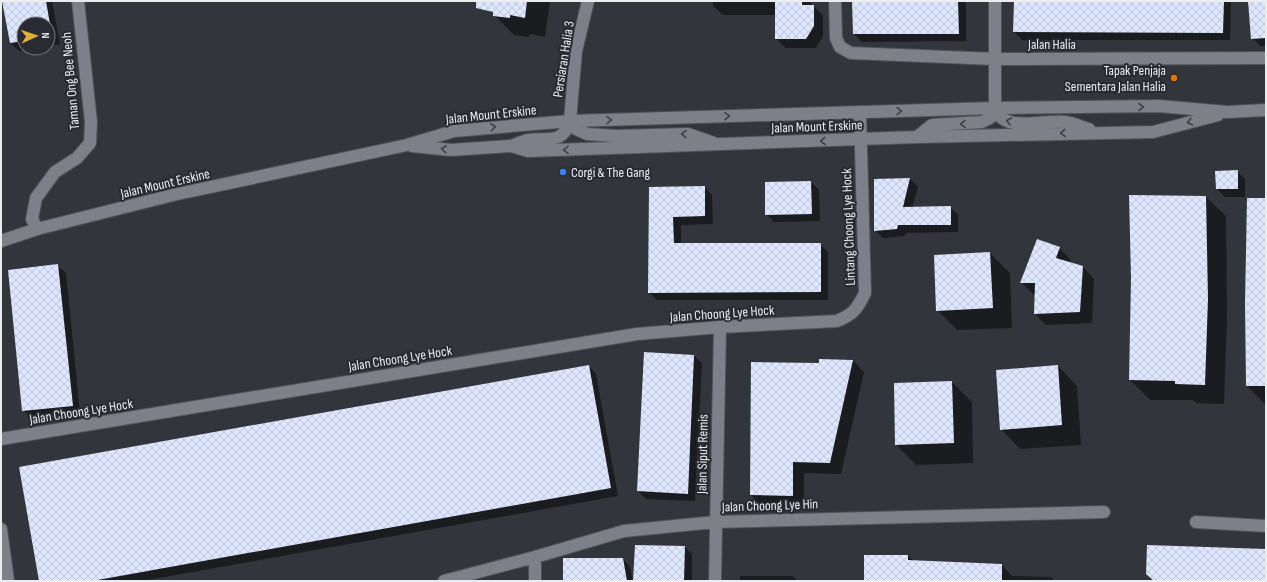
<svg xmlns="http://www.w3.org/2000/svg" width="1267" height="582" viewBox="0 0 1267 582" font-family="'Sofia Sans Condensed',sans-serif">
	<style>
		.shadow { fill: #0007 }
		.building { fill: url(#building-cross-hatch) }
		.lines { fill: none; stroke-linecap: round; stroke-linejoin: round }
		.minor-casing { stroke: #505258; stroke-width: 14 }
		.secondary-casing { stroke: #505258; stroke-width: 14 }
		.minor { stroke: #7d8088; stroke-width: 12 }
		.secondary { stroke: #7d8088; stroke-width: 12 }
		.oneway { stroke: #3d4048 }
		.food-dot { fill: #e8710a; stroke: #282b32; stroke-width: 1.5 }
		.shop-dot { fill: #3f7fe0; stroke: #282b32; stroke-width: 1.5 }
		.labels { text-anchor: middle; stroke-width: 4; stroke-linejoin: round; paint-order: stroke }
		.street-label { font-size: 14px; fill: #eaecf0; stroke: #282b32 }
		.poi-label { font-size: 14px; fill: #eaecf0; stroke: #282b32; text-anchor: end }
	</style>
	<defs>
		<pattern id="building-cross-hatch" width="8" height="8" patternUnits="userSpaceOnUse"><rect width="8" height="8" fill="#dde6fd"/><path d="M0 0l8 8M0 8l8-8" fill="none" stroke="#bfc6d9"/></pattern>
	</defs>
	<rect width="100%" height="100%" fill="#32353c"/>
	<path class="shadow" d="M 3,1 L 52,1 L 60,44 L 48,46 L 48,24 L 24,24 L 24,48 L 34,48 L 19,51 L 11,43 Z
		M 492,1 L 550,1 L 545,37 L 530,34 L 529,37 L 514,35 L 494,15 Z
		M 713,1 L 811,1 L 811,6 L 814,6 L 823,16 L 823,36 L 816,48 L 786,48 L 776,39 L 776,15 L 723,15 L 713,6 Z
		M 853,1 L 966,1 L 966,41 L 862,42 L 854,34 Z
		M 1015,1 L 1231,1 L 1230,40 L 1022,40 L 1014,32 Z
		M 1249,1 L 1266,1 L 1266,46 L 1260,46 L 1252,38 Z
		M 1237,171 L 1245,179 L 1245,197 L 1225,197 L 1217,189 Z
		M 910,179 L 918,187 L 912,208 L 950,207 L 958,215 L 958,232 L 906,233 L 905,236 L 883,238 L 875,230 L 875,180 Z
		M 811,182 L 819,190 L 820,221 L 774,222 L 766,214 Z
		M 705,187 L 712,195 L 713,224 L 681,225 L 681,244 L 820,244 L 828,252 L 828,300 L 657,300 L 649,292 L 650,188 Z
		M 1206,197 L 1226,216 L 1227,319 L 1224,404 L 1196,403 L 1193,400 L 1150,400 L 1130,380 Z
		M 1266,199 L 1266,405 L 1247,386 Z
		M 1059,248 L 1071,260 L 1069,263 L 1083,267 L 1094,279 L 1092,323 L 1046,325 L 1035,314 L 1036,294 L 1033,294 L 1022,283 Z
		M 990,253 L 1010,273 L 1012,328 L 957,330 L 937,310 Z
		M 58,266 L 66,273 L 80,413 L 31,418 L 23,410 Z
		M 694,356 L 702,363 L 695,501 L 646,499 L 638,491 Z
		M 853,360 L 864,372 L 841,474 L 804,473 L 804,507 L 762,506 L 751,495 L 820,364 Z
		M 589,366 L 596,374 L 618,496 L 142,581 L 40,581 Z
		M 1058,366 L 1077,386 L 1081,445 L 1020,449 L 1001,429 Z
		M 952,382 L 972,402 L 973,463 L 916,465 L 896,445 Z
		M 684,546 L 692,554 L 692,581 L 633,581 Z
		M 865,556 L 908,556 L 914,561 L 1002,565 L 1012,576 L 1051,577 L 1055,581 L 865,581 Z
		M 623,559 L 630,567 L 633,581 L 564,581 Z
		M 740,576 L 793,576 L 798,581 L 740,581 Z"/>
	<path class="building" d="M 2,1 L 46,1 L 52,36 L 48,37 L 48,24 L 24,24 L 24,41 L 10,43 Z
		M 476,1 L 527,1 L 525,18 L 510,15 L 510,18 L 493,16 L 493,12 L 476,8 Z
		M 775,1 L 802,1 L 802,5 L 814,5 L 814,26 L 806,39 L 775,39 Z
		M 852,1 L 958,1 L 959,34 L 853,34 Z
		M 1014,1 L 1224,1 L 1223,33 L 1013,32 Z
		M 1248,1 L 1266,1 L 1266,38 L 1251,39 Z
		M 1238,170 L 1238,189 L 1216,189 L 1215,171 Z
		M 910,178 L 903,207 L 951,206 L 951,225 L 898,225 L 897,229 L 874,231 L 874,179 Z
		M 811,181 L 812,214 L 765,215 L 765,182 Z
		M 705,186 L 705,216 L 673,217 L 674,243 L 821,243 L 821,292 L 648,293 L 649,187 Z
		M 1129,195 L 1206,196 L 1208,299 L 1205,385 L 1175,384 L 1175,381 L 1129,380 L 1131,278 Z
		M 1247,198 L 1266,198 L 1266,386 L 1246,386 L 1245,303 Z
		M 1037,239 L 1060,247 L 1056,258 L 1083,266 L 1080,312 L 1034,314 L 1035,283 L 1020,283 Z
		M 990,252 L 993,308 L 936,311 L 934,255 Z
		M 58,264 L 73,406 L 22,411 L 8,270 Z
		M 644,352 L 694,355 L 688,494 L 637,491 Z
		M 819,359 L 853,360 L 830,463 L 793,462 L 793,496 L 750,495 L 751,362 L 819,363 Z
		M 589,365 L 611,488 L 92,581 L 39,581 L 19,467 Z
		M 1058,365 L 1062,425 L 1000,430 L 996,370 Z
		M 952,381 L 954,443 L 895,445 L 894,383 Z
		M 635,545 L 685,546 L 684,581 L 633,581 Z
		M 1147,545 L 1266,549 L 1266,581 L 1154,581 L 1146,574 Z
		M 864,555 L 908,555 L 908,560 L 1002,564 L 1002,581 L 864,581 Z
		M 563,558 L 623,558 L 627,581 L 563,581 Z"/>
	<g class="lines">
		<g class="minor-casing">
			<path id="minor" d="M 835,1 L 836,38 L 840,47 L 851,53 L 995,59 L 1266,58
				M 995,1 L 995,108
				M 570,121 L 576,51 L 588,1
				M 37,229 L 32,219 L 36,198 L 55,172 L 77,158 L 90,143 L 91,122 L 78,1
				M 1,439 L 637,334 L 720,327 L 837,321 C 854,314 857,309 865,293 L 860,112
				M 1196,522 L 1266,526
				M 1,529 L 8,581
				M 535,557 L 535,581
				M 444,581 L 535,557 L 624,531 L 715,522 L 1104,512
				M 715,581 L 720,327"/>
		</g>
		<g class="secondary-casing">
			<path id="secondary" d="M 995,108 C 1003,134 1044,119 1065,122 C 1073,123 1082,127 1089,129
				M 570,121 L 576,129 L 587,134 L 616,136 L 688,134 L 714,143
				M 917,137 L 932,125 L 982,122 L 990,118 L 995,108
				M 412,146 L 451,150 L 511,146 L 528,151 L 917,137 L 1153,132 L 1218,115
				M 511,146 C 517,144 523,141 529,140 C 549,137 562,145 570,121
				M 1,241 L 37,229 L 173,195 L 407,145 L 454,131 L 570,121 L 995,108 L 1159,106 L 1227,112 L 1266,110"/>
		</g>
		<use href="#minor" class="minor"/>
		<use href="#secondary" class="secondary"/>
	</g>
	<defs><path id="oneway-chevron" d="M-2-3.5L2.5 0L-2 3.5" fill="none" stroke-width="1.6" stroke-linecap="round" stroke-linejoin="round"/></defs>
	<g class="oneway">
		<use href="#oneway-chevron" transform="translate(1141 107) rotate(-1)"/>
		<use href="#oneway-chevron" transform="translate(899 111) rotate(-1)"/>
		<use href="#oneway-chevron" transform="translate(727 116) rotate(-2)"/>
		<use href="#oneway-chevron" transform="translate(609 120) rotate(-2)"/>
		<use href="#oneway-chevron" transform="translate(1009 121) rotate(-167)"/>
		<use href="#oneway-chevron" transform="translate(1190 122) rotate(165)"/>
		<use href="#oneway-chevron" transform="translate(963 124) rotate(178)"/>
		<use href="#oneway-chevron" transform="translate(493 127) rotate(-5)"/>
		<use href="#oneway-chevron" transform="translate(1063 133) rotate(178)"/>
		<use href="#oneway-chevron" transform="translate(684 134) rotate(-177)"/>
		<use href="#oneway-chevron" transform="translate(823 141) rotate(178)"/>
		<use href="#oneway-chevron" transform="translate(444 149) rotate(-174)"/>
		<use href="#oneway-chevron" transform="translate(566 150) rotate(179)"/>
	</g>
	<circle class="food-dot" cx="1174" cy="78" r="4"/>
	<circle class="shop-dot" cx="563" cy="172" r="4"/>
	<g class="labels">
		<g class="street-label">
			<text x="1052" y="49">Jalan Halia</text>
			<text transform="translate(563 59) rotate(-81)" y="5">Persiaran Halia 3</text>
			<text transform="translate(70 81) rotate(-95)" y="5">Taman Ong Bee Neoh</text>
			<text transform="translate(491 114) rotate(-6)" y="5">Jalan Mount Erskine</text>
			<text transform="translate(817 126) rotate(-2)" y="5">Jalan Mount Erskine</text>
			<text transform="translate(165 183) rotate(-13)" y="5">Jalan Mount Erskine</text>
			<text transform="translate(848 227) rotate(-92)" y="5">Lintang Choong Lye Hock</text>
			<text transform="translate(722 313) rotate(-4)" y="5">Jalan Choong Lye Hock</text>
			<text transform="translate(400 358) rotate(-9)" y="5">Jalan Choong Lye Hock</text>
			<text transform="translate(81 411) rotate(-9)" y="5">Jalan Choong Lye Hock</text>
			<text transform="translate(702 454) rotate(-89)" y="5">Jalan Siput Remis</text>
			<text transform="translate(770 505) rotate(-2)" y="5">Jalan Choong Lye Hin</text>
		</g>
		<g class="poi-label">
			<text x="1166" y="75">Tapak Penjaja<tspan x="1166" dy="16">Sementara Jalan Halia</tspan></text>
			<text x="571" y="177" text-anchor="start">Corgi &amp; The Gang</text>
		</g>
	</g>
	<rect width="1267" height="582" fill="none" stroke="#eaecf0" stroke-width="4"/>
	<g transform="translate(36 36) rotate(87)"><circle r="19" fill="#282b32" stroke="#76787e"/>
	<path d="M0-3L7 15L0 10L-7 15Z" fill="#e3ae35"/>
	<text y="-6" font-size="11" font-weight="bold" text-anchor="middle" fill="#eaecf0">N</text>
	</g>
</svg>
